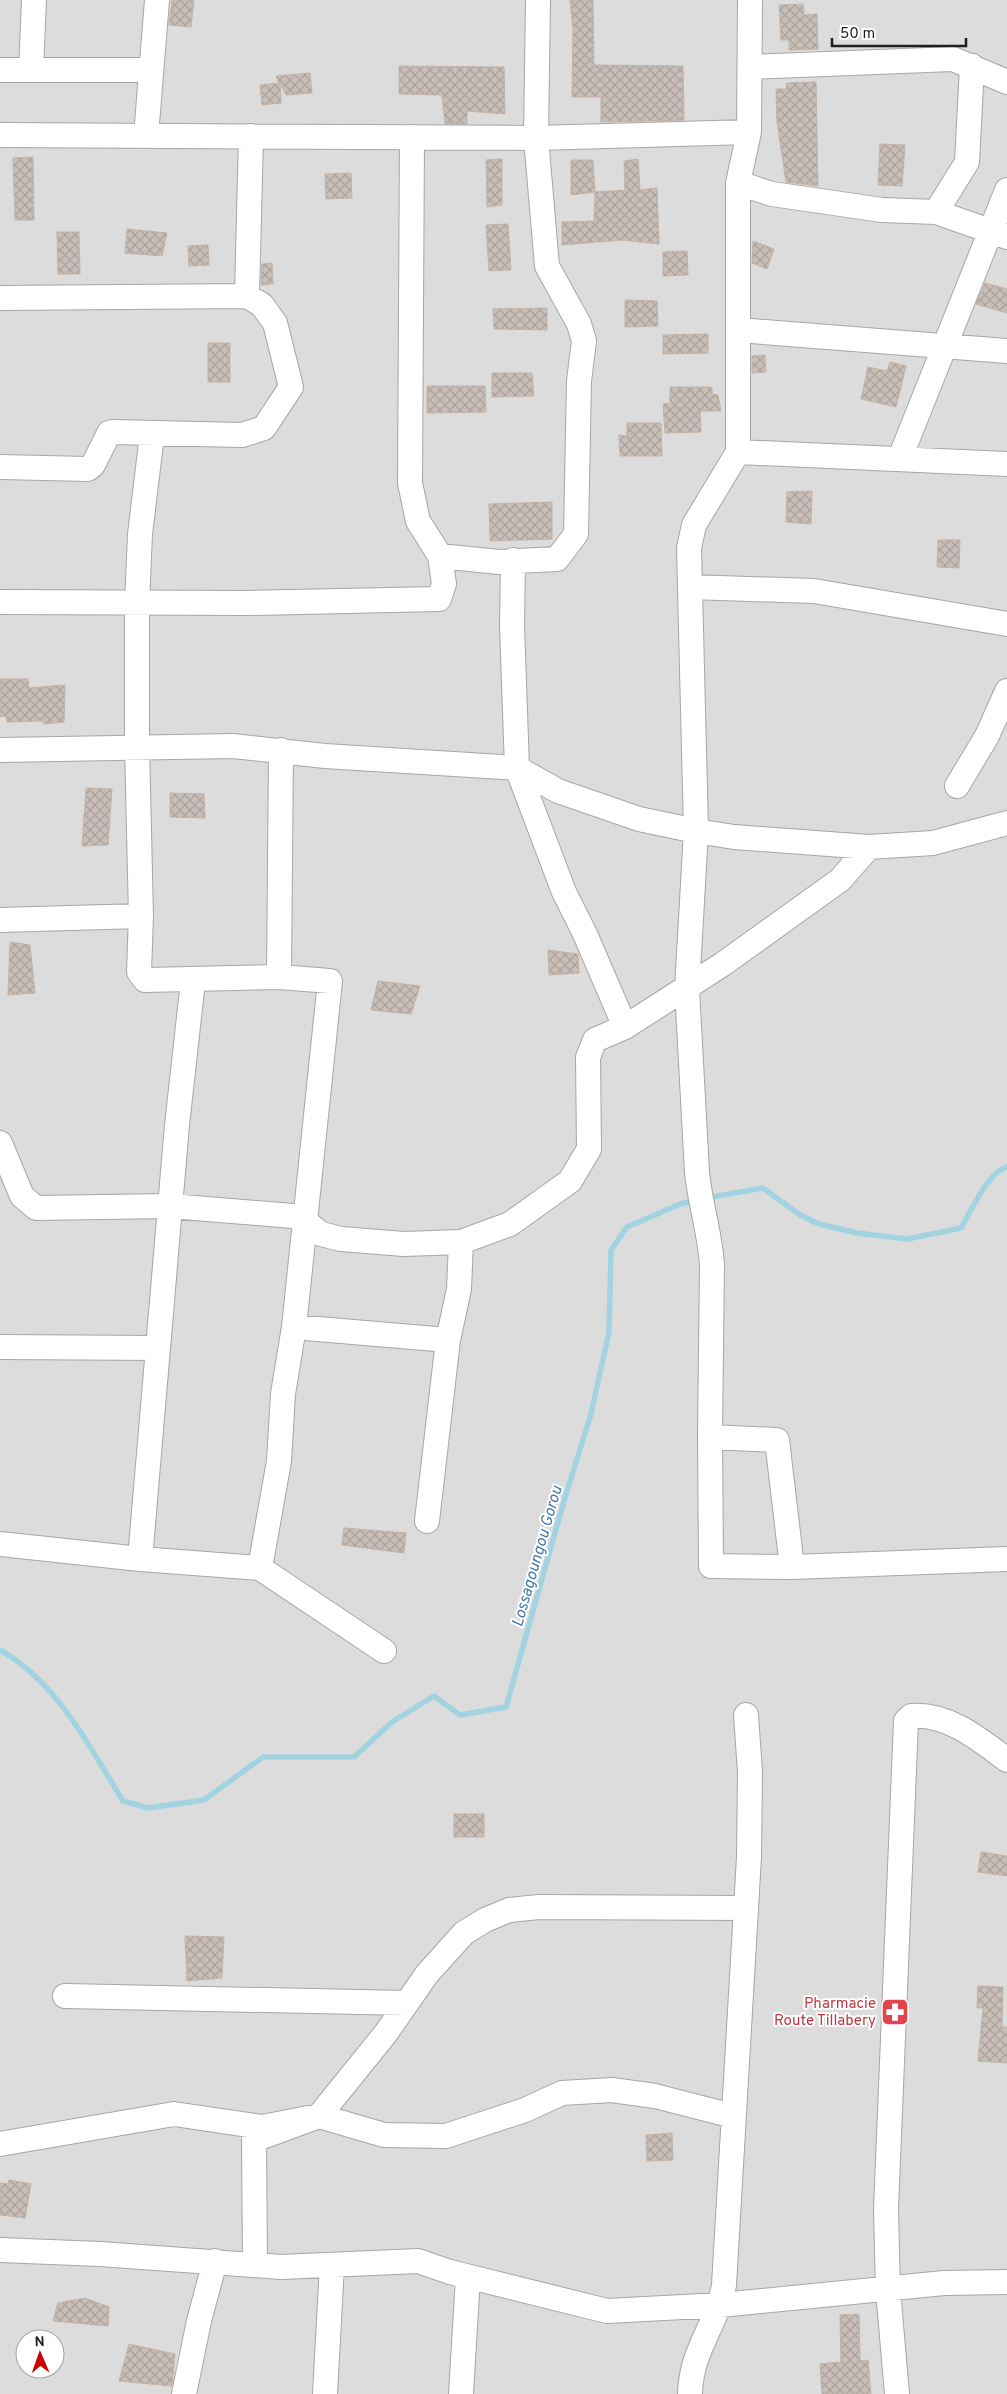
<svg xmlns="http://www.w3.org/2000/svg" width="1007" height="2394" viewBox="0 0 1007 2394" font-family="Overpass,sans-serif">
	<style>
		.residential { fill: #dddcdc; fill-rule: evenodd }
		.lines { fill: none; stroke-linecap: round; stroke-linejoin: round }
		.stream { stroke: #a2d3e1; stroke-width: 5.5 }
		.building { fill: url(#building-cross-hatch); stroke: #c3b2a5 }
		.minor-casing { stroke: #a6a6a6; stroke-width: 26 }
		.minor { stroke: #fff; stroke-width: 24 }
		.labels { text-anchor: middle; stroke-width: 4; stroke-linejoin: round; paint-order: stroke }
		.health-label { font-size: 15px; fill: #be3a42; stroke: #fff; text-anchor: end }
		.water-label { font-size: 16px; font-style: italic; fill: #4178ad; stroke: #fff }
	</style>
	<defs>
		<pattern id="building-cross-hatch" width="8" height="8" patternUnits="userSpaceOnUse" patternTransform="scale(1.25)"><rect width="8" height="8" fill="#c8beb7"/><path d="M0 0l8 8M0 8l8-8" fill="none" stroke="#aba39d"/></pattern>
	</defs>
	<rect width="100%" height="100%" fill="#f0ece4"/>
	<path class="residential" d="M 0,0 L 1007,0 L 1007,2394 L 0,2394 ZM 25,2339 L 55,2339 L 55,2369 L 25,2369 Z"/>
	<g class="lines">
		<path class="stream" d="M 706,1198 L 763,1188 L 800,1215 L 819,1224 L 857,1233 L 907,1239 L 961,1228 C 971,1211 988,1172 1007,1167
			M 0,1650 C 58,1683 89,1746 123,1801 L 148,1808 L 204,1800 L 263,1757 L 354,1757 L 392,1722 L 434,1696 L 460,1715 L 506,1707 L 564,1501 L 591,1414 L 609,1332 L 611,1250 L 627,1227 L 680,1204 L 697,1200"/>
	</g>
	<path class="building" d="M 172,0 L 194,0 L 191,27 L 169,25 Z
		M 570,0 L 593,0 L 594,65 L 683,66 L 684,120 L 601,122 L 601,97 L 572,97 L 573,29 Z
		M 803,4 L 804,15 L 817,14 L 818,49 L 789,50 L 789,40 L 781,40 L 779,5 Z
		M 399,66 L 504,67 L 505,114 L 467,111 L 467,124 L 445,124 L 442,95 L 399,94 Z
		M 310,73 L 312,93 L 286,95 L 280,83 L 281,103 L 262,105 L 260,85 L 279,83 L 276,76 Z
		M 816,82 L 818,186 L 786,182 L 777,122 L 776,89 L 787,89 L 786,83 Z
		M 880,144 L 905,145 L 902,186 L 878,185 Z
		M 33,157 L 34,220 L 15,220 L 13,158 Z
		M 502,159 L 502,205 L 487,207 L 486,160 Z
		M 638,159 L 640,190 L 657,188 L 659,244 L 622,240 L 562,245 L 562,222 L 594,221 L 595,192 L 625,190 L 624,161 Z
		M 571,160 L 593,160 L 595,192 L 571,195 Z
		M 351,173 L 352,198 L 326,199 L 325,174 Z
		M 508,224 L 511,270 L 489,271 L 486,225 Z
		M 127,229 L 167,233 L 162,256 L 125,253 Z
		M 57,232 L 79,232 L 80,274 L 58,274 Z
		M 753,241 L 774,249 L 767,269 L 752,263 Z
		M 208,245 L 209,265 L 189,266 L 188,246 Z
		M 687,251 L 688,275 L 663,276 L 663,252 Z
		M 272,263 L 273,284 L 261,285 L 262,264 Z
		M 985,283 L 1007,289 L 1007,313 L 976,304 Z
		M 625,300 L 657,301 L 658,326 L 625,327 Z
		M 547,308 L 547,330 L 494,329 L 493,309 Z
		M 708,334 L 708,353 L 663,354 L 663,335 Z
		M 208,343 L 230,343 L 230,382 L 208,382 Z
		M 765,355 L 766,372 L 752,373 L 752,356 Z
		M 890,362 L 906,366 L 896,407 L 861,399 L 868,367 L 887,371 Z
		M 492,373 L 532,373 L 534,396 L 492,397 Z
		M 427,386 L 485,386 L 486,412 L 427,413 Z
		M 670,387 L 712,387 L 712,394 L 718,395 L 721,411 L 700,411 L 701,432 L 665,433 L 663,404 L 670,403 Z
		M 627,423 L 661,423 L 662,456 L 620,456 L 619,435 L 627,436 Z
		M 812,491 L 811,524 L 786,522 L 787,492 Z
		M 552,502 L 552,539 L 490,541 L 489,504 Z
		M 938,540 L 960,540 L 959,568 L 937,567 Z
		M 0,679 L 28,679 L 29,688 L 65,685 L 64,722 L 44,724 L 43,721 L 7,722 L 6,716 L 0,717 Z
		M 86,788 L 112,789 L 108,845 L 82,846 Z
		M 170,793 L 204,794 L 205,818 L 170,817 Z
		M 10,942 L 30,945 L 35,993 L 8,995 Z
		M 548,950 L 578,954 L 579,973 L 549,975 Z
		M 378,981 L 420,986 L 411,1014 L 371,1010 Z
		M 344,1528 L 406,1533 L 404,1553 L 342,1545 Z
		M 454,1814 L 484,1814 L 484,1837 L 454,1837 Z
		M 981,1852 L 1007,1856 L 1007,1876 L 978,1872 Z
		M 185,1936 L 224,1937 L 222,1978 L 187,1981 Z
		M 978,1986 L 1003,1987 L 1002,2027 L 1007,2027 L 1007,2063 L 978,2061 L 983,2008 L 977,2008 Z
		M 672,2133 L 673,2160 L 647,2161 L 646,2135 Z
		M 9,2180 L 31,2184 L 25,2218 L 0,2215 L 0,2183 L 8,2184 Z
		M 85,2298 L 109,2307 L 108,2326 L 53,2321 L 58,2303 Z
		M 859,2314 L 860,2361 L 868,2360 L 871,2394 L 822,2394 L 820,2364 L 841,2362 L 840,2315 Z
		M 129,2344 L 175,2354 L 172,2386 L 119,2381 Z"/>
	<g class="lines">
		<g class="minor-casing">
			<path id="minor" d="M 750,0 L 749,132 L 738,183 L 738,452 L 694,525 L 689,548 L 696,831 L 687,989 L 697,1172 C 700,1204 710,1233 712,1265 L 710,1434 L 711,1566 L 792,1567 L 1007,1559
				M 750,67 L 953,59 L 1007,82
				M 0,70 L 151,70
				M 31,70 L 34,0
				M 0,135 L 536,138 L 749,132
				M 146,136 L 157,0
				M 412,137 L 410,483 L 418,521 L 440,556 L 499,562 L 557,559 L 576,534 L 579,381 L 584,341 L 579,324 L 547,266 L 536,138 L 538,0
				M 738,183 L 772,194 L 882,210 L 936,212 L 1007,237
				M 936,212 L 967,162 L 972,66
				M 0,298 L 247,296 L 251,136
				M 738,330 L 1007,351
				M 152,435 L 140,534 L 137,604 L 137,746 L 141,916 L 139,972 L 145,980 L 279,977 L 330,981 L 294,1327 L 283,1394 L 279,1461 L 260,1568
				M 738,452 L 1007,464
				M 900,458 L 1007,190
				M 0,467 L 88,469 L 93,465 L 109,433 L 112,432 L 242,435 L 264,428 L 291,387 L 275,323 L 262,305 L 247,296
				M 513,560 L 512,626 L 517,768 L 564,892 L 585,934 L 625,1027
				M 690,587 L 814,591 L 1007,624
				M 0,602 L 248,603 L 439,599 L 444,584 L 440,556
				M 0,750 L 233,746 L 325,756 L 517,768 L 558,791 L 639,819 L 696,831 L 734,837 L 869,847 L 933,843 L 1007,823
				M 957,786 L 987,736 L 1007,691
				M 0,920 L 141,916
				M 279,977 L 281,750
				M 0,1143 L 22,1196 L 36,1208 L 170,1206 L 293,1216 L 305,1221 L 321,1234 L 341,1239 L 404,1244 L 461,1242 L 510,1224 L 570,1181 L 589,1149 L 588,1057 L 595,1040 L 625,1027 L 723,964 L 840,880 L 869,847
				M 294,1327 L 448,1340
				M 0,1347 L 158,1348
				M 710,1437 L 777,1440 L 792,1567
				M 427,1521 L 448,1340 L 459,1289 L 461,1242
				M 0,1544 L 140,1559 L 260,1568 L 384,1651
				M 140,1559 L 177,1125 L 193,981
				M 65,1996 L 407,2003
				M 0,2144 L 174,2114 L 262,2127 L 319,2116 L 386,2033 L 427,1974 L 464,1933 L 485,1920 L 509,1910 L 539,1907 L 746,1908
				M 0,2250 L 100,2254 L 281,2267 L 418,2261 L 450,2272 L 607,2311 L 721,2305 L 944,2283 L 1007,2282
				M 255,2265 L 254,2140 L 319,2116 L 384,2135 L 446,2136 L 525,2110 L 562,2093 L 612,2090 L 655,2096 L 733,2116
				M 184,2394 L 199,2321 L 215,2261
				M 325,2394 L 332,2265
				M 461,2394 L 468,2277
				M 690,2394 C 691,2349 717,2326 724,2285 L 749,1857 L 750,1772 L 746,1715
				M 897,2394 L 888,2290 L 886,2209 L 906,1721 L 911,1716 C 948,1713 979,1739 1007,1760"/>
		</g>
		<use href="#minor" class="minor"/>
	</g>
	<defs>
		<g id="pharmacy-square" transform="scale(1.4375)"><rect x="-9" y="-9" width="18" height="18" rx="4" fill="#e0444e" stroke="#fff"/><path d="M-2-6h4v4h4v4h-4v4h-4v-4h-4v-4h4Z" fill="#fff"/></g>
	</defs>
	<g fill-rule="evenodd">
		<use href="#pharmacy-square" x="895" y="2012"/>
	</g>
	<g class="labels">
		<g class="health-label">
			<text x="876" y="2008">Pharmacie<tspan x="876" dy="17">Route Tillabery</tspan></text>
		</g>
		<g class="water-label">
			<text transform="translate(536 1556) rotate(-74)" y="6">Lossagoungou Gorou</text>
		</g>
	</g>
	<g transform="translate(40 2354) rotate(358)"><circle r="24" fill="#ffffff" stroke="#a5a5a5"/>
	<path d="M0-4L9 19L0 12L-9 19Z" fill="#cd0001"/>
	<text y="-8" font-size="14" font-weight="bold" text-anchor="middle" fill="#1f1f1f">N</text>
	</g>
	<path d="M832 38v8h134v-8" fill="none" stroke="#1f1f1f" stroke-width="2.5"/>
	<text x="840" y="38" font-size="15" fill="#1f1f1f" stroke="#ffffff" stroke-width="4" paint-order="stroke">50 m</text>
</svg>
